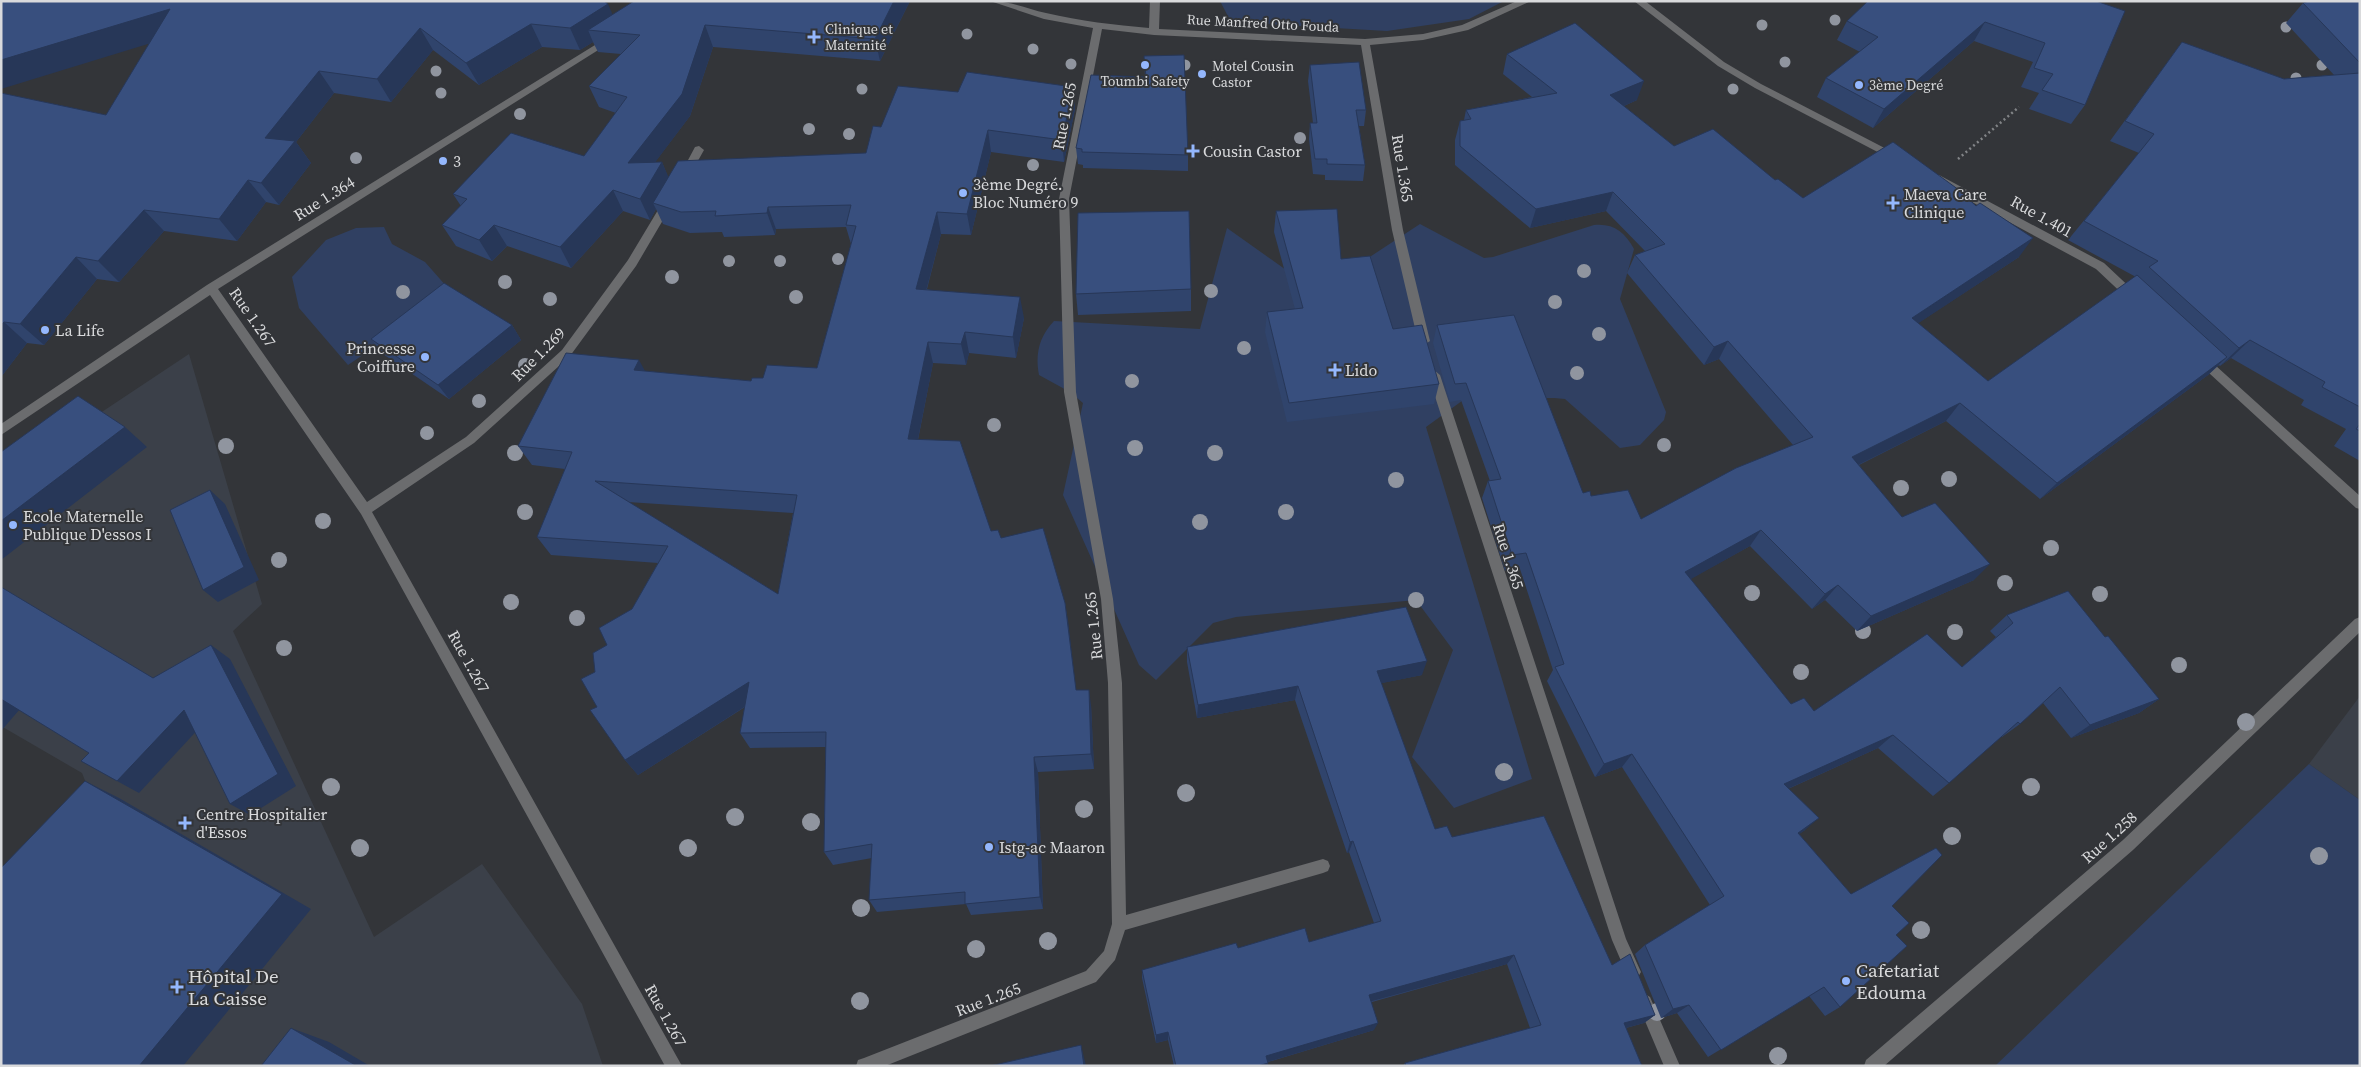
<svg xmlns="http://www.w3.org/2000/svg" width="2361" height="1067" viewBox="0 0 2361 1067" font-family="'Source Serif 4',serif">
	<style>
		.built { fill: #3b4049 }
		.green { fill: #304062 }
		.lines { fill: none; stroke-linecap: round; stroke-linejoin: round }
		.path { stroke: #828487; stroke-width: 2.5; stroke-dasharray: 2 3; stroke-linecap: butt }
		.minor { fill: #6b6c6e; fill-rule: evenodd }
		.tree { fill: #90959f }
		.wall { fill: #30446c; fill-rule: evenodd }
		.shaded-wall { fill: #273758 }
		.building { fill: #384f7e; stroke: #273758; fill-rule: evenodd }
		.poi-dot { fill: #94b7fd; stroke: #333539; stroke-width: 2 }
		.labels { text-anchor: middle; stroke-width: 4; stroke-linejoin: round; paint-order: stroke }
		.far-street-label { font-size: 14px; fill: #d9dadc; stroke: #333539 }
		.far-poi-label { font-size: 14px; fill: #d9dadc; stroke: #333539; text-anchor: start }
		.street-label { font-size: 16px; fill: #d9dadc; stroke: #333539 }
		.poi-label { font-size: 16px; fill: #d9dadc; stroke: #333539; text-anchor: start }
		.near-poi-label { font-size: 19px; fill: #d9dadc; stroke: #333539; text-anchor: start }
	</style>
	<rect width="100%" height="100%" fill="#333539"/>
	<path class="built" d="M 189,354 L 262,604 L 233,631 L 374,937 L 482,864 L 582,1004 L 603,1066 L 1,1066 L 1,874 L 86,783 L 82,773 L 1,726 L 1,479 Z
		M 2360,696 L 2360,800 L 2309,764 Z"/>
	<path class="green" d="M 1220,1 L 1504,1 L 1469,19 L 1387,31 L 1231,22 Z
		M 1420,224 L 1484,258 L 1493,257 L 1594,225 C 1613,223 1625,232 1634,249 L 1620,299 L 1666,412 L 1664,420 L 1640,445 L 1620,448 L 1565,399 L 1554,398 L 1466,398 L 1426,427 L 1532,779 L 1454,808 L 1412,757 L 1453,650 L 1416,600 L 1236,617 L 1213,623 L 1156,680 L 1139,665 L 1063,495 L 1083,403 L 1070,392 L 1039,375 C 1035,354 1039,337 1054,321 L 1200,329 L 1227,228 L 1289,272 L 1359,264 Z
		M 384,227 L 392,244 L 425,262 L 447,287 L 443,301 L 348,365 L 299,308 L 292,277 L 326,240 L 356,228 Z
		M 2309,764 L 2360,800 L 2360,1066 L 1995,1066 Z"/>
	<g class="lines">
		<path class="path" d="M 1958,159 L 2019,107"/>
		<path class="minor" d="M 990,1 C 1011,1 1027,9 1046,13 C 1080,21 1115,25 1149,28 L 1150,1 L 1160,1 L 1159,29 L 1365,39 L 1423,34 L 1462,25 L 1517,1 L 1531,1 L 1468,30 L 1423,40 L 1370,45 L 1403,230 L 1430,341 L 1424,345 L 1418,341 L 1392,230 L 1361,45 L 1154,35 L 1102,29 L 1069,199 L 1076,392 L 1113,599 L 1122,683 L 1126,915 L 1323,859 L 1328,861 L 1330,866 L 1328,871 L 1323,873 L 1125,930 L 1115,960 L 1096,982 L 885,1066 L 856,1066 L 858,1060 L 864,1058 L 1086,971 L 1104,951 L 1112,924 L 1108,683 L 1101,599 L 1064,392 L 1059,199 L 1093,28 L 1044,19 Z
			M 1634,1 L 1645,1 L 1724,62 L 1761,84 L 1900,156 L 1895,160 L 1891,159 L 1755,88 L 1718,66 Z
			M 608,37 L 613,40 L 611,42 L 218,289 L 367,502 L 466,437 L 562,350 L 628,260 L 664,200 L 672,200 L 673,203 L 636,266 L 570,356 L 474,443 L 372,512 L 682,1066 L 665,1066 L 361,514 L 210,295 L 1,435 L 1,424 L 207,285 Z
			M 699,146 L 704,150 L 690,175 L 689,178 L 681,178 L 680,175 L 695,147 Z
			M 1939,175 L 2104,263 L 2137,294 L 2139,297 L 2137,300 L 2129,300 L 2096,269 L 1935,182 L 1934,179 Z
			M 2201,355 L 2205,356 L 2360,496 L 2360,509 L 2356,508 L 2197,362 L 2195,359 L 2197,356 Z
			M 1434,370 L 1440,375 L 1626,939 L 1641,972 L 1638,977 L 1633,980 L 1628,977 L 1612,940 L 1428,375 Z
			M 2360,617 L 2360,632 L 2133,850 L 1884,1066 L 1864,1066 L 1866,1060 L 2123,840 L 2355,619 Z
			M 1645,994 L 1650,997 L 1680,1066 L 1664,1066 L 1637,1002 L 1640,997 Z"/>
	</g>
	<g class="tree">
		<circle cx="1835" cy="20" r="5.5"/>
		<circle cx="1762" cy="25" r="5.5"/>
		<circle cx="2286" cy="27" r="5.5"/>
		<circle cx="967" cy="34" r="5.5"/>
		<circle cx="1033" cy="49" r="5.5"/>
		<circle cx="1785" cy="62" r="5.5"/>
		<circle cx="1071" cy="64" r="5.5"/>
		<circle cx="1185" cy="65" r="5.5"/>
		<circle cx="2322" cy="65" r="5.5"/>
		<circle cx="436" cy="71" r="5.5"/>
		<circle cx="2296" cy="78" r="5.5"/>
		<circle cx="862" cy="89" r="5.5"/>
		<circle cx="1733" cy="89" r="5.5"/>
		<circle cx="441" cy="93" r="5.5"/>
		<circle cx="520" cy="114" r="6"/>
		<circle cx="809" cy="129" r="6"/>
		<circle cx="849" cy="134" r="6"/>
		<circle cx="1300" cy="138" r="6"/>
		<circle cx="356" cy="158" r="6"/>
		<circle cx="1033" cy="165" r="6"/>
		<circle cx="838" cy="259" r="6"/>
		<circle cx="729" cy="261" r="6"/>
		<circle cx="780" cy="261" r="6"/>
		<circle cx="1584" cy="271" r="7"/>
		<circle cx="672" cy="277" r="7"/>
		<circle cx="505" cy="282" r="7"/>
		<circle cx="1211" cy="291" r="7"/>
		<circle cx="403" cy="292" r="7"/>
		<circle cx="796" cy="297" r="7"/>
		<circle cx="550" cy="299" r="7"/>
		<circle cx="1555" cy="302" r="7"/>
		<circle cx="1599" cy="334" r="7"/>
		<circle cx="1244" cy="348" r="7"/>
		<circle cx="525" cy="365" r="7"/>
		<circle cx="1577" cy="373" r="7"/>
		<circle cx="1132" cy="381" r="7"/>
		<circle cx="479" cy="401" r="7"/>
		<circle cx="994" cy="425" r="7"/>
		<circle cx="427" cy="433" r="7"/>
		<circle cx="1664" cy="445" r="7"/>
		<circle cx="226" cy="446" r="8"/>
		<circle cx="1135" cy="448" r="8"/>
		<circle cx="515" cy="453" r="8"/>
		<circle cx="1215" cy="453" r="8"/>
		<circle cx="1949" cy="479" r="8"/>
		<circle cx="1396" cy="480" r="8"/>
		<circle cx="1901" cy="488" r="8"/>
		<circle cx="525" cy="512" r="8"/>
		<circle cx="1286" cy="512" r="8"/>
		<circle cx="323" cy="521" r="8"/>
		<circle cx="1200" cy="522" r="8"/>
		<circle cx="2051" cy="548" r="8"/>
		<circle cx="279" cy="560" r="8"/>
		<circle cx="2005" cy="583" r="8"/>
		<circle cx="1752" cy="593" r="8"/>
		<circle cx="2100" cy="594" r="8"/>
		<circle cx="1416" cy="600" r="8"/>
		<circle cx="511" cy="602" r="8"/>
		<circle cx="577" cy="618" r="8"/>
		<circle cx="1863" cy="631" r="8"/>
		<circle cx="1955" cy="632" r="8"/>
		<circle cx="284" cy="648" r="8"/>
		<circle cx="2179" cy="665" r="8"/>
		<circle cx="1801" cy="672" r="8"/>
		<circle cx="2246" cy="722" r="9"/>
		<circle cx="1504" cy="772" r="9"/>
		<circle cx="331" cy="787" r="9"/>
		<circle cx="2031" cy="787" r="9"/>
		<circle cx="1186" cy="793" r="9"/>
		<circle cx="1084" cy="809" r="9"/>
		<circle cx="735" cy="817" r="9"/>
		<circle cx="811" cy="822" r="9"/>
		<circle cx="1952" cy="836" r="9"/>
		<circle cx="360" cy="848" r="9"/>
		<circle cx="688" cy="848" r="9"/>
		<circle cx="2319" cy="856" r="9"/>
		<circle cx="861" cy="908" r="9"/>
		<circle cx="1921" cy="930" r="9"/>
		<circle cx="1048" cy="941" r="9"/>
		<circle cx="976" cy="949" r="9"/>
		<circle cx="860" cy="1001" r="9"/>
		<circle cx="1657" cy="1012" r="9"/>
		<circle cx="1778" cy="1056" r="9"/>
	</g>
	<path class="wall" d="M 1,1 L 613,15 L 910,1 L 880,61 L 713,47 L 690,116 L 655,162 L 662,162 L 668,177 L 866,153 L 881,127 L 958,92 L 1073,87 L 1075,109 L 1064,162 L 991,152 L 971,235 L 941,234 L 927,289 L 1024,318 L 1016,358 L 969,353 L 966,365 L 933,363 L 918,440 L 991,531 L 1001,538 L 1065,603 L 1076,690 L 1091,705 L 1094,769 L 1038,772 L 1043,909 L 971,915 L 966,904 L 877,912 L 869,900 L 872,858 L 833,865 L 824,852 L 826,747 L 750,748 L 740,733 L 745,707 L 638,775 L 625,760 L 597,707 L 595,672 L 607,645 L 632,609 L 658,563 L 551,555 L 537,537 L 565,469 L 532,465 L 518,446 L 645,371 L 751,381 L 817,368 L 851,244 L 846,227 L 776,229 L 775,235 L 724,237 L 722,232 L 690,233 L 663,224 L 656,209 L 650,220 L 623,211 L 571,268 L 507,246 L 492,261 L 456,246 L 442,225 L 461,206 L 453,194 L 584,156 L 616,113 L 599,107 L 589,86 L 621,54 L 598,52 L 593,42 L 580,50 L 542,47 L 479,85 L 433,50 L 391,102 L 334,93 L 296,142 L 311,163 L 279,205 L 266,202 L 237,241 L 164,231 L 119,282 L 97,279 L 44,345 L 27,343 L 1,377 L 1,93 L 106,115 L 149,44 ZM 628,502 L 793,513 L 778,594 Z
		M 2096,1 L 2085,105 L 2071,124 L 2029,109 L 2039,93 L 2021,87 L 2033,62 L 1974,41 L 1873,128 L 1817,97 L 1826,78 L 1860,52 L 1837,40 L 1847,21 Z
		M 2360,1 L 2360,461 L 2334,446 L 2346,429 L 2301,405 L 2304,400 L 2231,358 L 2220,366 L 2219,365 L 2208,375 L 2040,499 L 1946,421 L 1859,465 L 1902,517 L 1974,580 L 1857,631 L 1825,600 L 1812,609 L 1750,546 L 1690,579 L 1791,704 L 1814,711 L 1962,667 L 1996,637 L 1990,631 L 2007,615 L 2105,637 L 2159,699 L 2139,713 L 2071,738 L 2043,703 L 2020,724 L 2002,737 L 2001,736 L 1949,783 L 1933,796 L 1878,748 L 1788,789 L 1805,830 L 1799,834 L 1851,894 L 1892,906 L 1896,935 L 1840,1007 L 1825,1016 L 1809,996 L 1708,1057 L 1677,1013 L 1661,1018 L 1635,954 L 1645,945 L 1710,905 L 1622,767 L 1595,777 L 1547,681 L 1553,670 L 1520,569 L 1505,571 L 1482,498 L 1488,481 L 1490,481 L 1461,400 L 1450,402 L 1433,343 L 1437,325 L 1583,493 L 1591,496 L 1641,519 L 1793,445 L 1719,359 L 1704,365 L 1627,273 L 1635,255 L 1645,251 L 1606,211 L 1530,228 L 1455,165 L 1455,140 L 1460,121 L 1464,120 L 1466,110 L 1532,97 L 1503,74 L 1507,54 L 1637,100 L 1624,106 L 1674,146 L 1775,180 L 1803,198 L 2019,257 L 1918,323 L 1988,381 L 2136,277 L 2068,240 L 2139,153 L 2110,141 L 2182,42 L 2284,79 L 2334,75 L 2286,23 L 2303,3 Z
		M 1144,56 L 1188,155 L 1188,171 L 1083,168 L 1083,165 L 1078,164 L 1076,148 L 1145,77 Z
		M 1310,65 L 1366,110 L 1364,126 L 1359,126 L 1365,165 L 1363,181 L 1325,180 L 1325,175 L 1313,174 L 1309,139 L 1310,123 L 1313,123 L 1308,81 Z
		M 1276,211 L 1341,259 L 1393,329 L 1439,384 L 1434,404 L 1287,422 L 1265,332 L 1267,312 L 1295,309 L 1274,232 Z
		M 1191,289 L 1191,311 L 1078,315 L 1076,294 Z
		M 512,325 L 521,340 L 449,399 L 383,354 L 371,339 Z
		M 1187,647 L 1422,675 L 1381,683 L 1435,829 L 1452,837 L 1612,965 L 1655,1015 L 1644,1023 L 1626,1028 L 1642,1066 L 1403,1066 L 1405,1063 L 1530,1028 L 1507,964 L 1372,1002 L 1374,1030 L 1268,1062 L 1267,1066 L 1174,1066 L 1168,1040 L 1156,1043 L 1142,978 L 1142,970 L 1238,948 L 1309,942 L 1374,923 L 1349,852 L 1347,853 L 1295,700 L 1197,718 L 1187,662 Z"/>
	<path class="shaded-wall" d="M 894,1 L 910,1 L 880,61 L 875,39 Z
		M 608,4 L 618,27 L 588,30 L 593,42 L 580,50 L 570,28 Z
		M 170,9 L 187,32 L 1,89 L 1,60 Z
		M 1985,22 L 1974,41 L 1873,128 L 1884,109 Z
		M 531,24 L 542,47 L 479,85 L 466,63 Z
		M 705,25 L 713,47 L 690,116 L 638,185 L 628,163 Z
		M 420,28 L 433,50 L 391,102 L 377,79 Z
		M 319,71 L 334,93 L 296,142 L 311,163 L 279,205 L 261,183 L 265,138 Z
		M 1644,81 L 1637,100 L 1604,115 L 1610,95 Z
		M 1073,87 L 1075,109 L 1064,162 L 1062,140 Z
		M 988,130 L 991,152 L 971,235 L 967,214 Z
		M 662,162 L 671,183 L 653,203 L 656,209 L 650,220 L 640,199 Z
		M 248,180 L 266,202 L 237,241 L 219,219 Z
		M 613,190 L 623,211 L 571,268 L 560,247 Z
		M 1613,192 L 1606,211 L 1530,228 L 1536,209 Z
		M 768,207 L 776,229 L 775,235 L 767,213 Z
		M 144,210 L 164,231 L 119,282 L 98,261 Z
		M 937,212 L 941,234 L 921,310 L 916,289 Z
		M 494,225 L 507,246 L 492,261 L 479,240 Z
		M 2033,238 L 2019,257 L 1899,336 L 1912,318 Z
		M 76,257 L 97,279 L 44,345 L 20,324 Z
		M 1020,297 L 1024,318 L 1016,358 L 1013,337 Z
		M 4,322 L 27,343 L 1,377 L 1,325 Z
		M 512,325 L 521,340 L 449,399 L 438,385 Z
		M 965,332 L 969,353 L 966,365 L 961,344 Z
		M 2250,340 L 2231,358 L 2220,366 L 2239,348 Z
		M 1728,341 L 1719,359 L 1704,365 L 1714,347 Z
		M 928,342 L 933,363 L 914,459 L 908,439 Z
		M 2227,357 L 2208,375 L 2040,499 L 2057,483 Z
		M 639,360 L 650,380 L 634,370 Z
		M 1960,403 L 1946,421 L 1840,474 L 1852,457 Z
		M 125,427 L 147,447 L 1,560 L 1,521 Z
		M 210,490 L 225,504 L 259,580 L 218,602 L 203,590 Z
		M 1761,530 L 1750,546 L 1675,588 L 1685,572 Z
		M 1990,564 L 1974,580 L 1857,631 L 1871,616 Z
		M 1838,585 L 1825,600 L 1812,609 L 1825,594 Z
		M 1065,603 L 1068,620 L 1078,706 L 1076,690 Z
		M 211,645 L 230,659 L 296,786 L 250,815 L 230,804 Z
		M 1427,661 L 1422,675 L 1373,685 L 1377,671 Z
		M 749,682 L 760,697 L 638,775 L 625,760 Z
		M 1298,686 L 1295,700 L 1197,718 L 1198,705 Z
		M 1089,690 L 1091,705 L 1094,769 L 1091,754 Z
		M 1,698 L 20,709 L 1,731 Z
		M 2159,699 L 2139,713 L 2071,738 L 2090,725 Z
		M 184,710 L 204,723 L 139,793 L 117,781 Z
		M 1893,735 L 1878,748 L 1770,797 L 1784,784 Z
		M 1632,754 L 1622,767 L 1595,777 L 1604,764 Z
		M 1034,757 L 1038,772 L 1043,909 L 1040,897 Z
		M 85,781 L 119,798 L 311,909 L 183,1066 L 139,1066 Z
		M 1819,818 L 1805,830 L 1784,845 L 1798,833 Z
		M 1353,841 L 1349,852 L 1347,853 L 1350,842 Z
		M 1514,955 L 1507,964 L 1365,1003 L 1369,995 Z
		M 1689,1005 L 1677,1013 L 1661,1018 L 1673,1009 Z
		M 1655,1015 L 1644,1023 L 1614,1031 L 1624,1023 Z
		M 1378,1023 L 1374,1030 L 1264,1063 L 1266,1056 Z
		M 291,1028 L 329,1042 L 370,1066 L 357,1066 Z
		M 1168,1032 L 1168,1040 L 1156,1043 L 1156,1035 Z
		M 1081,1045 L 1083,1053 L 1086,1066 L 1084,1066 Z
		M 1268,1063 L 1267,1066 L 1258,1066 Z"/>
	<path class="building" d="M 1,1 L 604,1 L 608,4 L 570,28 L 531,24 L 466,63 L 420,28 L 377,79 L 319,71 L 265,138 L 295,141 L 261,183 L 248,180 L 219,219 L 144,210 L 98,261 L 76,257 L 20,324 L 4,322 L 1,325 L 1,93 L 106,115 L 170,9 L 1,60 Z
		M 634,1 L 894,1 L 875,39 L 705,25 L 682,94 L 628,163 L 662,162 L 640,199 L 613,190 L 560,247 L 494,225 L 479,240 L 442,225 L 467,199 L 453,194 L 511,133 L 584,156 L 627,97 L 589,86 L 640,35 L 588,30 Z
		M 1868,1 L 2096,1 L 2125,11 L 2085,105 L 2042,90 L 2053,74 L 2034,68 L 2045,43 L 1985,22 L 1884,109 L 1826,78 L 1878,37 L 1847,21 Z
		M 2309,1 L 2360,1 L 2360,63 L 2303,3 Z
		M 1575,23 L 1644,81 L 1610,95 L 1674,146 L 1713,129 L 1775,180 L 1778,179 L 1803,198 L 1893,142 L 1959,190 L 1976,206 L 1980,203 L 2033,238 L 1912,318 L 1988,381 L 2137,275 L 2227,357 L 2057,483 L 1960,403 L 1852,457 L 1902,517 L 1935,503 L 1990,564 L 1871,616 L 1838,585 L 1825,594 L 1761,530 L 1685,572 L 1791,704 L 1804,698 L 1814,711 L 1927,634 L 1962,667 L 2013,623 L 2007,615 L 2068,591 L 2105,637 L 2108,636 L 2159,699 L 2090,725 L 2060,687 L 2020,724 L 2018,722 L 1949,783 L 1893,735 L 1784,784 L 1819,818 L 1798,833 L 1851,894 L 1936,848 L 1942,855 L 1892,906 L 1909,923 L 1896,935 L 1907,946 L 1840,1007 L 1824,987 L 1721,1050 L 1689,1005 L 1673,1009 L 1645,945 L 1724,896 L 1632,754 L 1604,764 L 1555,667 L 1564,664 L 1526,553 L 1512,555 L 1488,481 L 1501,479 L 1466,383 L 1455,384 L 1437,325 L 1514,315 L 1583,493 L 1590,491 L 1591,496 L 1628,490 L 1641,519 L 1736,468 L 1813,437 L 1728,341 L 1714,347 L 1635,255 L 1665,244 L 1613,192 L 1536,209 L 1460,146 L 1460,121 L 1471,119 L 1466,110 L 1557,93 L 1507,54 Z
		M 2182,42 L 2284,79 L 2360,73 L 2360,407 L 2322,387 L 2325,382 L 2250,340 L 2239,348 L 2149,267 L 2158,261 L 2084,221 L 2154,134 L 2125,121 Z
		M 1184,55 L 1188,155 L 1082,152 L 1082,149 L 1076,148 L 1091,75 L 1146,77 L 1144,56 Z
		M 1359,62 L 1366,110 L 1356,110 L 1365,165 L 1327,164 L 1327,159 L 1315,159 L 1310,123 L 1317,123 L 1310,65 Z
		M 967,72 L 1073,87 L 1062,140 L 988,130 L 967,214 L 937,212 L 916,289 L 1020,297 L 1013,337 L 965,332 L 961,344 L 928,342 L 908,439 L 960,441 L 991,531 L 998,530 L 1001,538 L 1043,528 L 1065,603 L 1076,690 L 1089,690 L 1091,754 L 1034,757 L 1040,897 L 965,904 L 965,892 L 869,900 L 872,844 L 824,852 L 826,732 L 740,733 L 749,682 L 625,760 L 590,710 L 597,707 L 581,679 L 595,672 L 593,653 L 607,645 L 599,628 L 632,609 L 668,546 L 537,537 L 572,452 L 518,446 L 566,353 L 639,360 L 634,370 L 751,381 L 752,378 L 763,378 L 767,365 L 817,368 L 856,226 L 846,225 L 851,205 L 768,207 L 767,213 L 715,216 L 716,211 L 681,212 L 653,203 L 678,161 L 866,153 L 873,126 L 881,127 L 898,86 L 958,92 ZM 595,481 L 797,495 L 778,594 Z
		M 1337,209 L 1341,259 L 1370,256 L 1393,329 L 1422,325 L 1439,384 L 1289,403 L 1267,312 L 1303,308 L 1276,211 Z
		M 1189,211 L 1191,289 L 1076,294 L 1078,213 Z
		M 444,283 L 512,325 L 438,385 L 371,339 Z
		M 78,396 L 125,427 L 1,521 L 1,452 Z
		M 2360,424 L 2360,431 L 2356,429 Z
		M 210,490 L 244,567 L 203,590 L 170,510 Z
		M 1,587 L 153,678 L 211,645 L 278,774 L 230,804 L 184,710 L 117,781 L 81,761 L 89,753 L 1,699 Z
		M 1406,607 L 1427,661 L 1377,671 L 1435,829 L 1447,826 L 1452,837 L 1544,816 L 1612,965 L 1630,954 L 1655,1015 L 1624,1023 L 1642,1066 L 1406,1066 L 1405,1063 L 1541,1025 L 1514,955 L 1369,995 L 1378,1023 L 1266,1056 L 1268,1063 L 1258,1066 L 1176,1066 L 1168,1032 L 1156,1035 L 1142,970 L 1236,943 L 1238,948 L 1305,928 L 1309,942 L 1381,921 L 1353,841 L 1350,842 L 1298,686 L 1198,705 L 1187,647 Z
		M 85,781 L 282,894 L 139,1066 L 1,1066 L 1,868 Z
		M 291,1028 L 357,1066 L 261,1066 Z
		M 1081,1045 L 1084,1066 L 990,1066 Z"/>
	<g class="poi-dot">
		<path d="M811.5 29.5h5v5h5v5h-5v5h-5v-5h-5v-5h5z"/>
		<circle cx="1145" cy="65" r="5"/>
		<circle cx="1202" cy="74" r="5"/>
		<circle cx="1859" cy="85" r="5"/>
		<path d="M1190.5 143.5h5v5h5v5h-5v5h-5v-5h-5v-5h5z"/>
		<circle cx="443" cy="161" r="5"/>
		<circle cx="963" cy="193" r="5"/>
		<path d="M1890.5 195.5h5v5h5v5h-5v5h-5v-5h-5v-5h5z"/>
		<circle cx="45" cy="330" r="5"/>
		<circle cx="425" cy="357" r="5"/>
		<path d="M1332.5 362.5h5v5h5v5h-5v5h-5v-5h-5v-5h5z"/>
		<circle cx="13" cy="525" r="5"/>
		<path d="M182.5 815.5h5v5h5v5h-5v5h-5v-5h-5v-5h5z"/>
		<circle cx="989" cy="847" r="5"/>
		<circle cx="1846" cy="981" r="5"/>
		<path d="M174.5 979.5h5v5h5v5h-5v5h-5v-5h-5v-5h5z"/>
	</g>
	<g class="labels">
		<g class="far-street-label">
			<text transform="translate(1263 23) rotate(3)" y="5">Rue Manfred Otto Fouda</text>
		</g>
		<g class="far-poi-label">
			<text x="825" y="34">Clinique et<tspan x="825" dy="16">Maternité</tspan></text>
			<text x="1212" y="71">Motel Cousin<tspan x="1212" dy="16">Castor</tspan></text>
			<text x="1145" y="86" text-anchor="middle">Toumbi Safety</text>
			<text x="1869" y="90">3ème Degré</text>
		</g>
		<g class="street-label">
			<text transform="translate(1064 116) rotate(-79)" y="6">Rue 1.265</text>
			<text transform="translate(1403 168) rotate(81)" y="6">Rue 1.365</text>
			<text transform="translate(324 198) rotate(-32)" y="6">Rue 1.364</text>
			<text transform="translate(2042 216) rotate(29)" y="6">Rue 1.401</text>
			<text transform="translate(253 317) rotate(55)" y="6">Rue 1.267</text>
			<text transform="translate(538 354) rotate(-45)" y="6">Rue 1.269</text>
			<text transform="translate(1509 556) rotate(72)" y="6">Rue 1.365</text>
			<text transform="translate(1093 626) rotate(-96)" y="6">Rue 1.265</text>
			<text transform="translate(469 661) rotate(61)" y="6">Rue 1.267</text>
			<text transform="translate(2109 837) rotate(-42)" y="6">Rue 1.258</text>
			<text transform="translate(988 999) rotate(-21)" y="6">Rue 1.265</text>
			<text transform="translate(666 1015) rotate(61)" y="6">Rue 1.267</text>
		</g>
		<g class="poi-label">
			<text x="1203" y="157">Cousin Castor</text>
			<text x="453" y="167">3</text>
			<text x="973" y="190">3ème Degré.<tspan x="973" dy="18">Bloc Numéro 9</tspan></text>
			<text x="1904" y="200">Maeva Care<tspan x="1904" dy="18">Clinique</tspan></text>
			<text x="55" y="336">La Life</text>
			<text x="415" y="354" text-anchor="end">Princesse<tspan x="415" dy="18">Coiffure</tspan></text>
			<text x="1345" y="376">Lido</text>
			<text x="23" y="522">Ecole Maternelle<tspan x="23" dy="18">Publique D'essos I</tspan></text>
			<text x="196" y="820">Centre Hospitalier<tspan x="196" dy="18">d'Essos</tspan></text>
			<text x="999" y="853">Istg-ac Maaron</text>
		</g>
		<g class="near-poi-label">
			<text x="1856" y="977">Cafetariat<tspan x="1856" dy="22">Edouma</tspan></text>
			<text x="188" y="983">Hôpital De<tspan x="188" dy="22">La Caisse</tspan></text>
		</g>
	</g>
	<rect width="2361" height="1067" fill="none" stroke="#d9dadc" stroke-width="5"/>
</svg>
